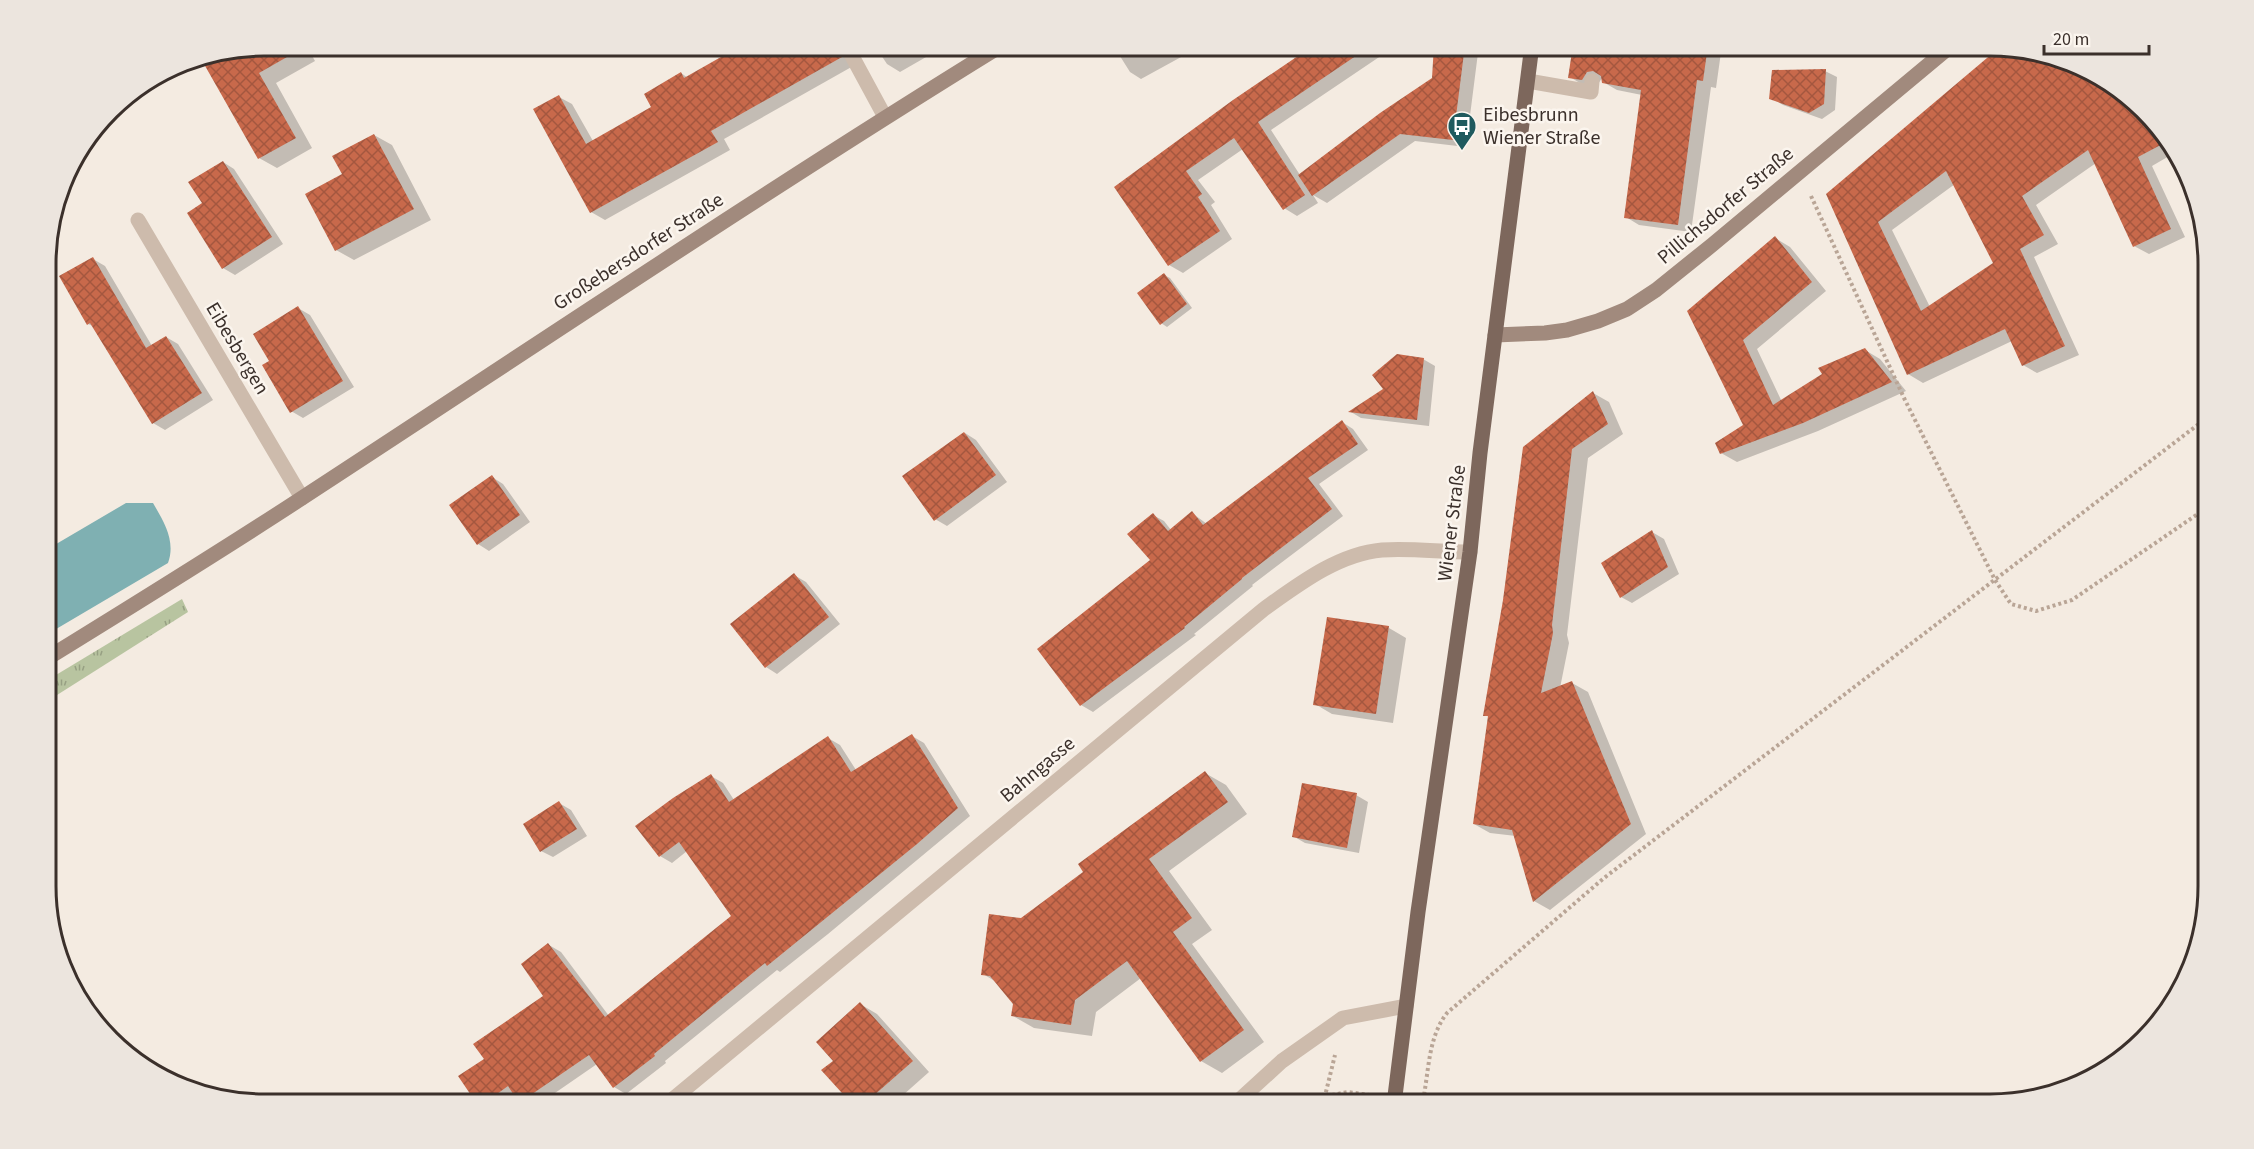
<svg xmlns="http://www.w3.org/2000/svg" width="2254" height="1149" viewBox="0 0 2254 1149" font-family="'Source Sans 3',sans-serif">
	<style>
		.grass { fill: url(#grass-tufts) }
		.water { fill: #7fb0b2 }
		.shadow { fill: #0003; fill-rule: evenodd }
		.building { fill: url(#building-cross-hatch); fill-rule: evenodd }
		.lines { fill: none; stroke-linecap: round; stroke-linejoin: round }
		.path { stroke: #b9a596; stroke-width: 4; stroke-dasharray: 3 3; stroke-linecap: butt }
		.lane { stroke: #cdbbac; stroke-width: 15 }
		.street { stroke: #cdbbac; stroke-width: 15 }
		.secondary { stroke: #a18a7d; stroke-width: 15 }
		.primary { stroke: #7d675c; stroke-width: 15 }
		.labels { text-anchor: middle; stroke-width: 5; stroke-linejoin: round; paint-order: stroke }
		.poi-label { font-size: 20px; fill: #3b302b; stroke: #fbf5ee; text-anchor: start }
		.street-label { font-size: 20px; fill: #3b302b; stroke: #fbf5ee }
		.rim { fill: none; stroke: #3b302b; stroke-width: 3 }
	</style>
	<defs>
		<pattern id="grass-tufts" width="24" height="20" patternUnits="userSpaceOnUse" patternTransform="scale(1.5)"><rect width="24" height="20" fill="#b8c4a0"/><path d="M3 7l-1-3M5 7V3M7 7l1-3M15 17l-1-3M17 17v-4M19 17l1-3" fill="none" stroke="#97a083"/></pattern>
		<pattern id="building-cross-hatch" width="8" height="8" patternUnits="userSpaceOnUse" patternTransform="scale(1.5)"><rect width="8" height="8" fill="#c8694b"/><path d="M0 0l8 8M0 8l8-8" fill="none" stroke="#a4573f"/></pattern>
	</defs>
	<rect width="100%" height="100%" fill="#f4ebe1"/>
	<path class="grass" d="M 182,599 L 188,612 L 46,702 L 46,681 Z"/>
	<path class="water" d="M 126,503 L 153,503 C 164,522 176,541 168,563 L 46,635 L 46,550 Z"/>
	<path class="shadow" d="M 263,45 L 306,45 L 315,61 L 276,83 L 312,148 L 277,168 L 259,158 L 202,57 Z
		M 745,45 L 854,45 L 855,65 L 724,139 L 730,150 L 605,220 L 591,212 L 559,97 L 572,104 L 593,141 L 653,108 L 681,73 L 688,78 Z
		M 859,45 L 947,45 L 900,72 L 887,64 L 879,52 L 873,55 Z
		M 1113,45 L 1203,45 L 1141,79 L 1130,72 Z
		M 1317,45 L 1397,45 L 1271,130 L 1300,175 L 1434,78 L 1435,45 L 1479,45 L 1466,147 L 1415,141 L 1327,203 L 1313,195 L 1318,203 L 1297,216 L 1284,208 L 1243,149 L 1198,180 L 1215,202 L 1211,205 L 1232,239 L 1183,273 L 1169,265 L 1116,187 Z
		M 1574,45 L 1722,45 L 1716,88 L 1711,87 L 1691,232 L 1639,225 L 1626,217 L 1642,95 L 1617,90 L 1603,82 L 1602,78 L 1596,87 L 1583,85 L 1570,77 Z
		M 1882,45 L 1910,45 L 1896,56 L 1885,50 Z
		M 2087,67 L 2172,142 L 2176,152 L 2152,166 L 2185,237 L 2149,254 L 2134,246 L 2096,163 L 2036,205 L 2058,244 L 2034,257 L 2079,355 L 2037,373 L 2023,365 L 2012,341 L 1923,383 L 1908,374 L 1827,194 ZM 1955,184 L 1995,264 L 1930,307 L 1892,230 Z
		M 1825,71 L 1837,77 L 1835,110 L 1822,119 L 1783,105 L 1771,98 Z
		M 374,135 L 392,145 L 431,220 L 354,260 L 336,250 L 344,175 Z
		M 223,162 L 234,169 L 283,244 L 235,275 L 223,268 L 204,204 Z
		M 1775,238 L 1790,247 L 1826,291 L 1757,349 L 1782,402 L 1865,350 L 1880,359 L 1906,391 L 1818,431 L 1737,462 L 1721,453 L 1745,426 L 1689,311 Z
		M 93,259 L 105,266 L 152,346 L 166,337 L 178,344 L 213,400 L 165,430 L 153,423 L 93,326 L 88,324 Z
		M 1164,275 L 1170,278 L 1192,308 L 1167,327 L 1161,323 Z
		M 298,308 L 310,315 L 354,387 L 303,418 L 291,411 L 271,361 Z
		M 1423,359 L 1435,366 L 1429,426 L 1361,418 L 1351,412 L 1385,389 Z
		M 1593,393 L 1609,402 L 1623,434 L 1588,458 L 1567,635 L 1569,643 L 1560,688 L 1572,683 L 1588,692 L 1646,834 L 1550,910 L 1534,901 L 1516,836 L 1490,833 L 1474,824 L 1489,717 L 1485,715 L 1504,601 Z
		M 1342,422 L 1353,429 L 1368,450 L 1319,484 L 1343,516 L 1252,585 L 1253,586 L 1194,634 L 1196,635 L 1093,712 L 1081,705 L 1039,649 L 1152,560 L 1153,515 L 1164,521 L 1171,530 L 1192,513 L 1207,524 Z
		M 965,433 L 976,440 L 1007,482 L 947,526 L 935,519 Z
		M 492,477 L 503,484 L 530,522 L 489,551 L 478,544 Z
		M 1652,532 L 1664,539 L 1679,574 L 1632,603 L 1621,597 Z
		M 794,575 L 806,582 L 840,624 L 777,674 L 766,667 Z
		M 1389,628 L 1406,638 L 1393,723 L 1332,714 L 1315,704 Z
		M 912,736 L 924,743 L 970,816 L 828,934 L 780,972 L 777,970 L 665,1061 L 666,1063 L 626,1094 L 614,1087 L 597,1064 L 539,1104 L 524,1104 L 516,1096 L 504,1104 L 479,1104 L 486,1059 L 545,996 L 549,945 L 561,952 L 609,1016 L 733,916 L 687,851 L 672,863 L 660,856 L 711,776 L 723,783 L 734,800 L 828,738 L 840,745 L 856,770 Z
		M 1205,773 L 1226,785 L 1247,814 L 1169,871 L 1212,930 L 1192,944 L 1264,1042 L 1222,1073 L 1201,1061 L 1141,978 L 1096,1012 L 1092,1036 L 1034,1028 L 1013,1016 L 1015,1004 L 998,983 L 983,974 L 1022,919 L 1085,872 Z
		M 1356,795 L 1368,802 L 1359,853 L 1305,843 L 1293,836 Z
		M 559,803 L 571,810 L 587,836 L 553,857 L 541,851 Z
		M 860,1004 L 877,1014 L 929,1072 L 893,1104 L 854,1104 L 835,1061 Z
		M 1163,1098 L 1173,1104 L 1155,1104 Z"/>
	<path class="building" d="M 263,45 L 308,45 L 259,73 L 296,138 L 258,159 L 200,57 Z
		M 742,45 L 836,45 L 842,57 L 711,131 L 718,142 L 590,213 L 533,109 L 559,95 L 586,144 L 651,107 L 644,94 L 681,72 L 684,78 Z
		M 1314,45 L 1372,45 L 1258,122 L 1305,195 L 1283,210 L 1234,138 L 1186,171 L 1202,194 L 1198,197 L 1220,231 L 1168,266 L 1114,187 L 1233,100 Z
		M 1434,45 L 1465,45 L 1453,140 L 1400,134 L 1312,196 L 1298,175 L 1380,113 L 1432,78 Z
		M 1573,45 L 1708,45 L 1703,81 L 1697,80 L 1678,225 L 1624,218 L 1641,90 L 1602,83 L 1601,76 L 1593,71 L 1587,72 L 1582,80 L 1568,78 Z
		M 2000,47 L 2087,67 L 2170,140 L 2138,157 L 2171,229 L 2133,247 L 2088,150 L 2022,196 L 2044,235 L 2020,249 L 2065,346 L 2022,366 L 2005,329 L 1907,375 L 1826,194 ZM 1946,171 L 1993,263 L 1921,311 L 1878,222 Z
		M 1826,69 L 1824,104 L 1809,113 L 1769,99 L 1772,70 Z
		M 374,134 L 414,209 L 335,251 L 305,194 L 342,174 L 332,156 Z
		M 223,161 L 272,237 L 222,269 L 187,213 L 202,203 L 188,182 Z
		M 1775,236 L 1812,282 L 1743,340 L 1773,405 L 1822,374 L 1818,368 L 1865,348 L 1892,382 L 1803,423 L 1720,454 L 1715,443 L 1743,425 L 1687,311 Z
		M 93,257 L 146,348 L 166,336 L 202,393 L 152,424 L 90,323 L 87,325 L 59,276 Z
		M 1164,273 L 1187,304 L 1160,325 L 1137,293 Z
		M 298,306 L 343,381 L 290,413 L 262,365 L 269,361 L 253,334 Z
		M 1397,354 L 1424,358 L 1417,420 L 1348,412 L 1383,389 L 1372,375 Z
		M 1593,391 L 1608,424 L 1572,449 L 1552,625 L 1553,633 L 1541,693 L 1572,681 L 1631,824 L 1533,902 L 1512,830 L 1473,824 L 1488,716 L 1483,716 L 1503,600 L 1523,447 Z
		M 1342,420 L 1358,444 L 1308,478 L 1332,509 L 1242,578 L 1242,579 L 1184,627 L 1185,628 L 1080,706 L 1037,649 L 1150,560 L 1127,534 L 1153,513 L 1168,531 L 1192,511 L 1203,525 Z
		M 964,432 L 996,475 L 934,521 L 902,476 Z
		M 492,475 L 520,515 L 477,545 L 449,505 Z
		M 1652,530 L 1668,567 L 1620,598 L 1601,563 Z
		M 794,573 L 829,617 L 765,668 L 730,624 Z
		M 1327,617 L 1389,626 L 1376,714 L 1313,705 Z
		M 912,734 L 958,808 L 917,844 L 767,966 L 765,963 L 654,1054 L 655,1056 L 613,1088 L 589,1055 L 519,1103 L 508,1086 L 483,1104 L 477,1104 L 458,1076 L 484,1059 L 473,1044 L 543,996 L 521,964 L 548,943 L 605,1017 L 731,916 L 679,842 L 659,857 L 635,826 L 673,798 L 711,774 L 729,802 L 828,736 L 851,772 Z
		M 1205,771 L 1228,802 L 1149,859 L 1192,918 L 1173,932 L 1244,1030 L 1200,1062 L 1127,961 L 1075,1000 L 1071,1025 L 1011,1016 L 1013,1004 L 990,976 L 981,975 L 989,914 L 1021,918 L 1083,872 L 1078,864 Z
		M 1302,783 L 1357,793 L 1347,848 L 1292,837 Z
		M 559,801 L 577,829 L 540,852 L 523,824 Z
		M 860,1002 L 913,1061 L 864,1104 L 852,1104 L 821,1070 L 833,1061 L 816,1042 Z"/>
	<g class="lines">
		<path class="path" d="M 1811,196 L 1904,398 L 1995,580 L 2011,604 L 2036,611 L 2072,600 L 2208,507
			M 1326,1096 L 1348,1092 L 1369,1095
			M 1420,1099 L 1424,1095 C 1429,1067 1429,1036 1447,1013 L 1604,878 L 2208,417
			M 1323,1104 L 1335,1055"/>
		<path class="lane" d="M 1528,81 L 1591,92 L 1592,81"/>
		<path class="street" d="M 846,45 L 885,117
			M 138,220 L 302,498
			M 667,1104 L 1264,609 C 1299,584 1338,554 1382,550 C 1411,548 1441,552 1470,552
			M 1235,1104 L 1282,1061 L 1343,1018 L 1406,1006"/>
		<path class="secondary" d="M 1495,335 L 1545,333 L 1567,330 L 1598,321 L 1627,309 L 1656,290 L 1712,245 L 1952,45
			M 46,659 C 132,606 218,553 302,498 C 535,346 765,191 1002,45"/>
		<path class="primary" d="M 1394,1104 L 1418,912 L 1470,552 L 1480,453 L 1532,45"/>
	</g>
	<defs>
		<g id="bus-pin" transform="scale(1.5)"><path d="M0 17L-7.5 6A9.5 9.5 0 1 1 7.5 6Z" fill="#1f5a5e" stroke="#fbf5ee"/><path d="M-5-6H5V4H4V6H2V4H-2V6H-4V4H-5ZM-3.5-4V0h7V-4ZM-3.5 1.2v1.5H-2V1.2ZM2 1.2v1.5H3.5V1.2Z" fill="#fff"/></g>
	</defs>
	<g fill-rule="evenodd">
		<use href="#bus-pin" x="1462" y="126"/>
	</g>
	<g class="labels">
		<g class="poi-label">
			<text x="1483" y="121">Eibesbrunn<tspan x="1483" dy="23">Wiener Straße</tspan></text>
		</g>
		<g class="street-label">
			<text transform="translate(1725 205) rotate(-40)" y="7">Pillichsdorfer Straße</text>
			<text transform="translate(638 251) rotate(-33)" y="7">Großebersdorfer Straße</text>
			<text transform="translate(238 348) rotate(59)" y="7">Eibesbergen</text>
			<text transform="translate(1451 523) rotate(-83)" y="7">Wiener Straße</text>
			<text transform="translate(1037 769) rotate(-40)" y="7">Bahngasse</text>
		</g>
	</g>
	<path d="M0 0H2254V1149H0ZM264 56H1990A208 208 0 0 1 2198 264V886A208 208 0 0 1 1990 1094H264A208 208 0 0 1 56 886V264A208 208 0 0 1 264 56Z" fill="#ece5de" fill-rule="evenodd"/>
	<path class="rim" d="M264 56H1990A208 208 0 0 1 2198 264V886A208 208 0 0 1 1990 1094H264A208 208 0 0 1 56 886V264A208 208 0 0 1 264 56Z"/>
	<path d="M2044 45v9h105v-9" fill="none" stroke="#3b302b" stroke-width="3"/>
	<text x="2053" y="45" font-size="18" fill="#3b302b" stroke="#fbf5ee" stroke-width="4.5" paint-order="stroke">20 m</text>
</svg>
